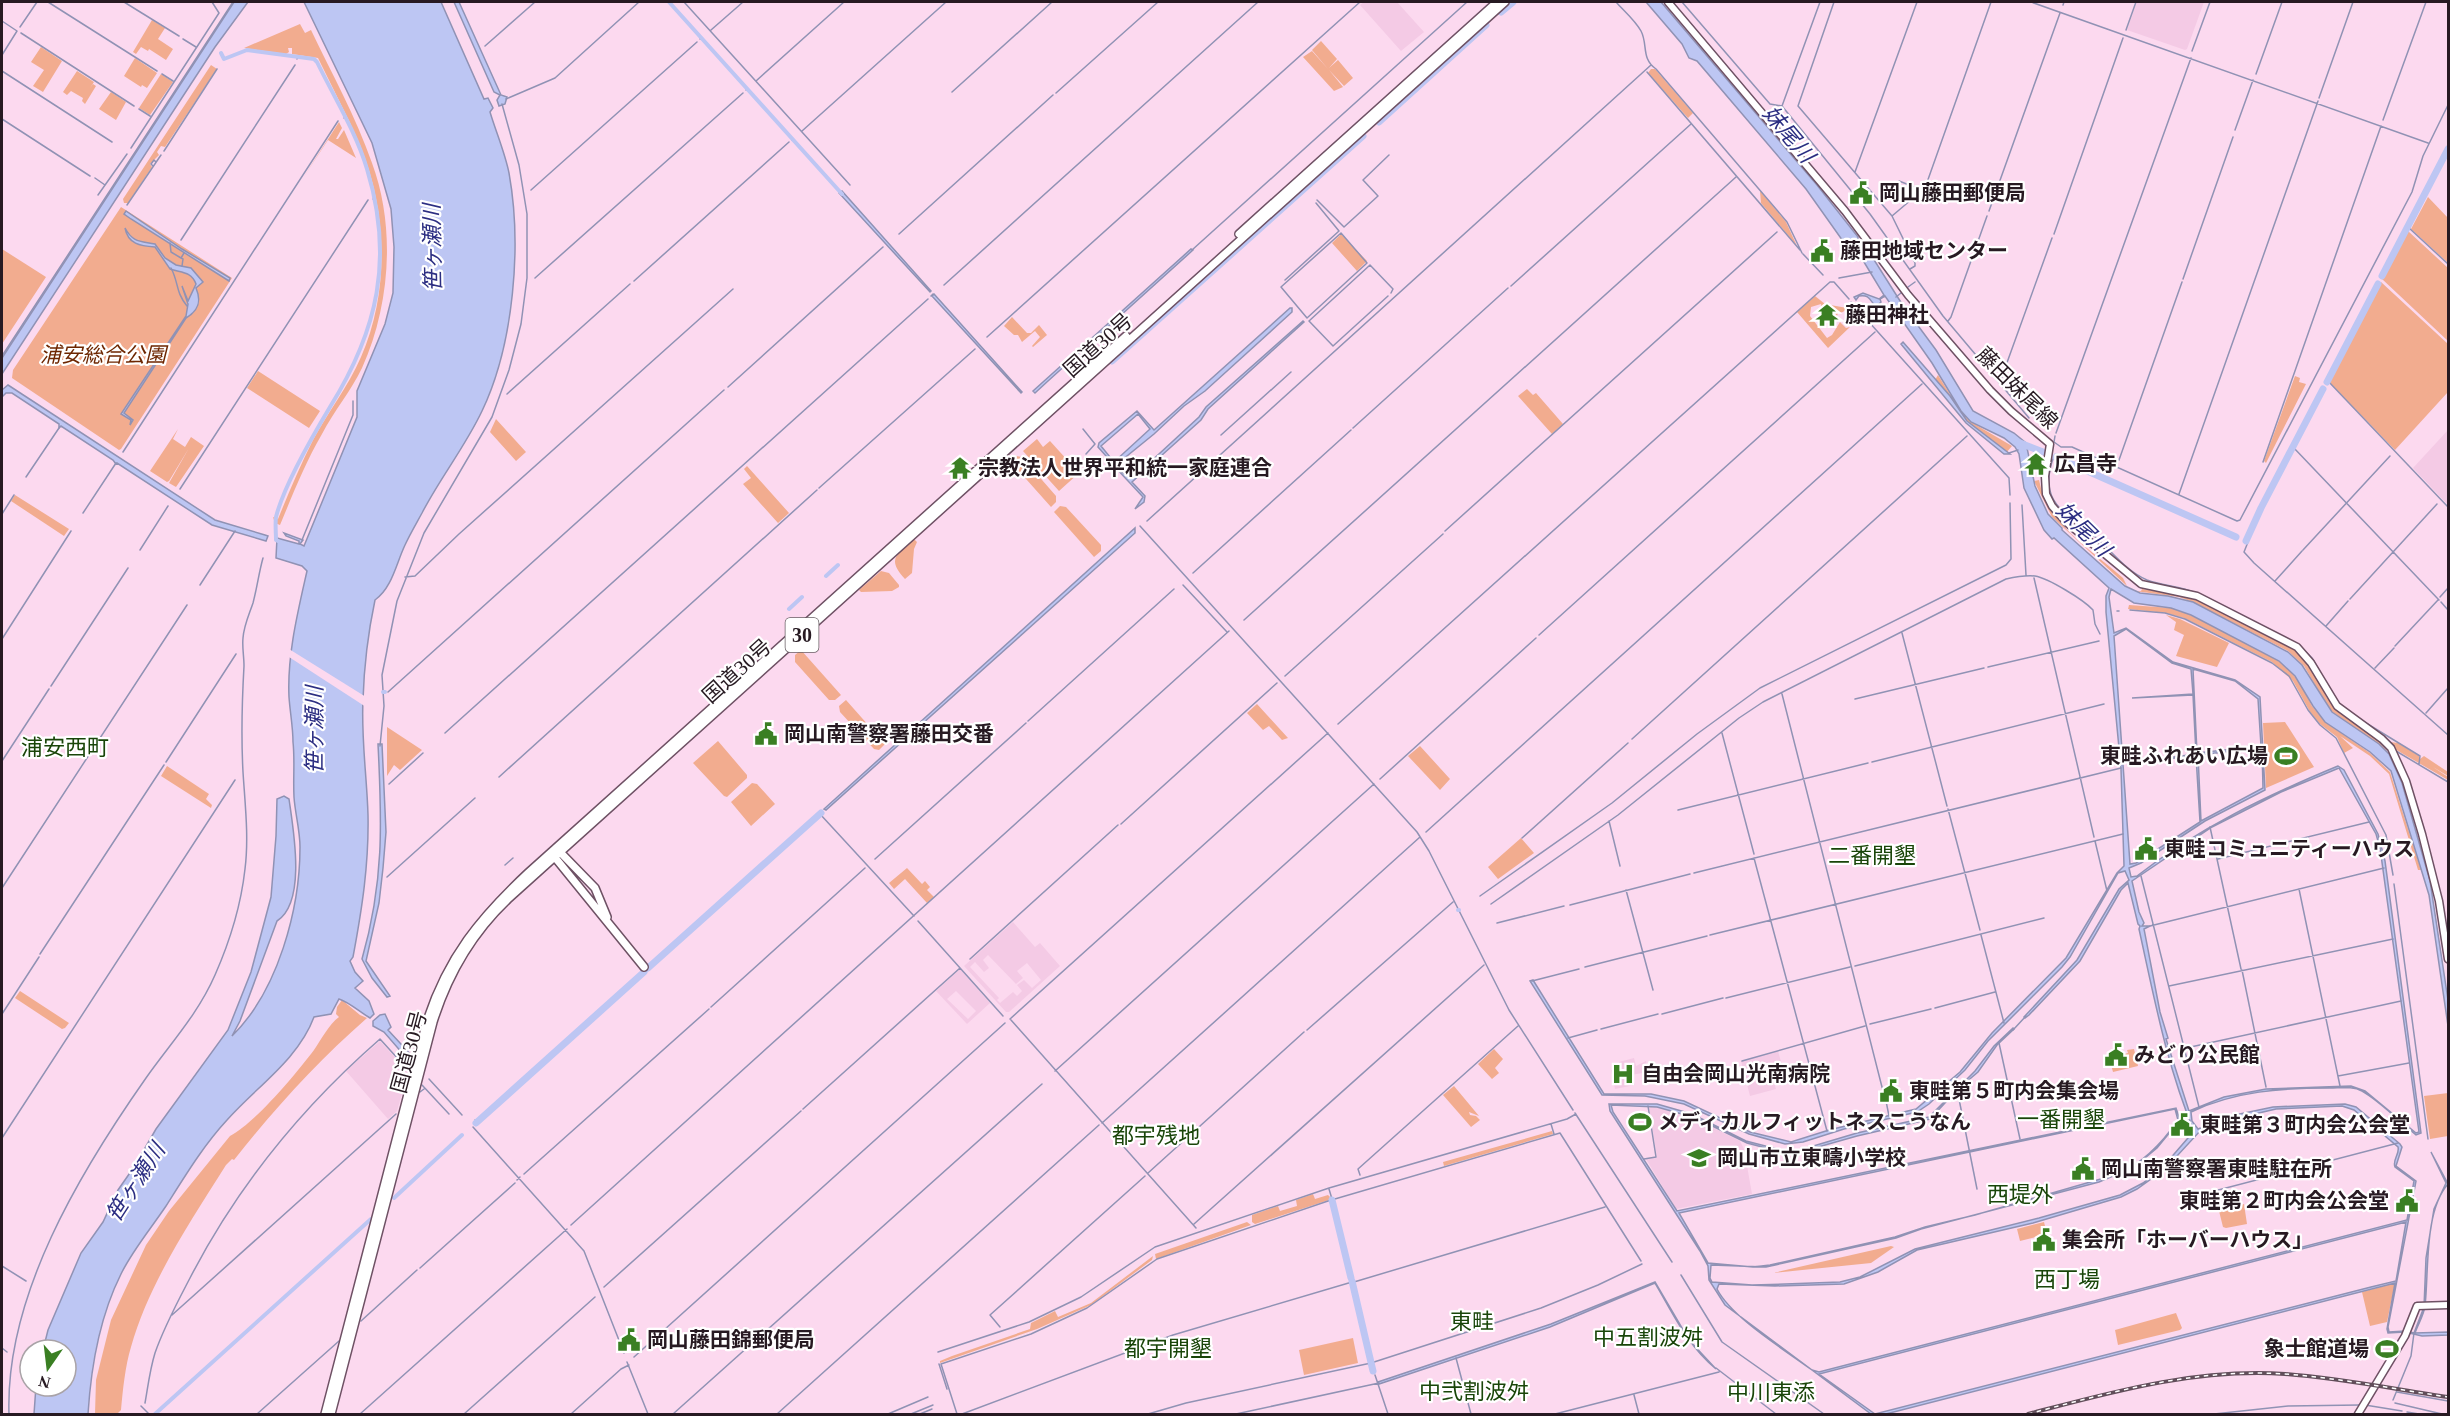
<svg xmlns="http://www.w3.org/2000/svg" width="2450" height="1416" viewBox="0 0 2450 1416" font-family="'Times New Roman','Noto Sans JP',serif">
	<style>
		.built { fill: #f4cae5; fill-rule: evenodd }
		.green { fill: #f2ac8f }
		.water { fill: #bdc6f3; stroke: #9092b4; stroke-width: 1.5; fill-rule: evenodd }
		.pier { fill: #fcd9ef }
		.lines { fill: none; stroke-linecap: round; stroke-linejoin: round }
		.stream { stroke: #9092b4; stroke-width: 1.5 }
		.canal { stroke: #bdc6f3; stroke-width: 4 }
		.river { stroke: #bdc6f3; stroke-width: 7 }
		.secondary-casing { stroke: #6e5164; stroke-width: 9 }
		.trunk-casing { stroke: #6e5164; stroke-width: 10 }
		.secondary { stroke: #fff; stroke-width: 6 }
		.trunk { stroke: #fff; stroke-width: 7 }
		.rail-casing { stroke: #614e5a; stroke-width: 4 }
		.rail { stroke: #fff; stroke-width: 1.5; stroke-dasharray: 4.5; stroke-linecap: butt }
		.labels { text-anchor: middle; stroke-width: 4.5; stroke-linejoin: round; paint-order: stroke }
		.shield { fill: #fff; stroke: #685f64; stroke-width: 1.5 }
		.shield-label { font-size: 20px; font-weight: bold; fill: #271a22 }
		.poi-label { font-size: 21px; font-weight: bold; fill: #271a22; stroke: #fff; text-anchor: start }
		.street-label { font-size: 21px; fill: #271a22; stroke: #fff }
		.park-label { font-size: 21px; font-style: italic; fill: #6d2600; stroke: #fff }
		.water-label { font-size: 22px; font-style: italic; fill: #2c2e82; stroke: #fff }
		.neighbourhood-label { font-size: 22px; fill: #194509; stroke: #fff }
	</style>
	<rect width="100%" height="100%" fill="#fcd9ef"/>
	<path class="built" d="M 1364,2 L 1397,2 L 1424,32 L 1401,51 L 1360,5 Z
		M 2137,2 L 2204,2 L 2187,49 L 2185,50 L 2127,30 Z
		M 1121,316 L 1129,326 L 1097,355 L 1088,346 Z
		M 2448,430 L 2448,505 L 2413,468 Z
		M 1013,922 L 1035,947 L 1040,943 L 1060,966 L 1009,1012 L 1006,1012 L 964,966 ZM 988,955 L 1016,984 L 1023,978 L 1017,971 L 1027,963 L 1041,980 L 1032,988 L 1024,980 L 1017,985 L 1022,991 L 1017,996 L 1013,992 L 1000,1003 L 997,1000 L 999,998 L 970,967 L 975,962 L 984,972 L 989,968 L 983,960 Z
		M 960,969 L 990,1003 L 967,1024 L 936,991 ZM 956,991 L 976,1011 L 968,1019 L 947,999 Z
		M 380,1041 L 408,1072 L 397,1111 L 388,1119 L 346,1071 Z
		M 1778,1051 L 1785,1076 L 1773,1079 L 1776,1089 L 1750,1096 L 1741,1061 Z
		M 1634,1058 L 1636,1066 L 1646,1061 L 1648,1072 L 1631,1075 L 1635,1085 L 1615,1089 L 1611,1070 L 1620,1068 L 1619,1062 Z
		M 1649,1107 L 1657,1107 L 1696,1119 L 1740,1141 L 1744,1149 L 1752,1194 L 1676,1209 L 1646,1159 L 1657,1157 Z"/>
	<path class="green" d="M 152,20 L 165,28 L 158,39 L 173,49 L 166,60 L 149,49 L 148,51 L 141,47 L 136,54 L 133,52 Z
		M 300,24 L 305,33 L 311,30 C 332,74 356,117 372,163 C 396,228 390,306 362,368 C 351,391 334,411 322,434 C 305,463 293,494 280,525 L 275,523 L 273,517 L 278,519 C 289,492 300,466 313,440 C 328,412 348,387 361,357 C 390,291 387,211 360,145 C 347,115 332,87 318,58 L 292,54 L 292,48 L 288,48 L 289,52 L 286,54 L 244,48 Z
		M 1321,41 L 1337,59 L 1329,68 L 1338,60 L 1353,78 L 1344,86 L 1329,70 L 1343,87 L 1334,91 L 1303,57 L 1312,51 L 1328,69 L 1312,50 Z
		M 41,47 L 62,61 L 43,92 L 33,86 L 44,70 L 31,62 Z
		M 135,58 L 157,73 L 147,88 L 142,85 L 141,87 L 124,76 Z
		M 211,65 L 217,69 L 165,147 L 161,146 L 157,152 L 159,155 L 150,164 L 152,167 L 128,203 L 124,203 L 123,199 Z
		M 1651,69 L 1655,69 L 1693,113 L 1688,118 L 1648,73 Z
		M 77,71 L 94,82 L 90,88 L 93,84 L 96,86 L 85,104 L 82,101 L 83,98 L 71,91 L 67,95 L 63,92 Z
		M 161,74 L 173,82 L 150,115 L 139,108 Z
		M 111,92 L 126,102 L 116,120 L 99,109 Z
		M 339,122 L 342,128 L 336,139 L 338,139 L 344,130 L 356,158 L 328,140 L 303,178 Z
		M 1760,191 L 1786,222 L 1797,246 L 1761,203 Z
		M 2428,197 L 2448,218 L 2448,263 L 2411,229 Z
		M 121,207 L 232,278 L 121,449 L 119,450 L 12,378 L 13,370 Z
		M 2408,231 L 2448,268 L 2448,341 L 2382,279 Z
		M 1341,234 L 1367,261 L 1357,271 L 1332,243 Z
		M 2,249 L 46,277 L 2,344 Z
		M 2381,282 L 2448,344 L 2448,392 L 2395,450 L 2329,382 Z
		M 1815,296 L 1825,304 L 1847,308 L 1843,312 L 1838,313 L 1836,319 L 1834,317 L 1836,314 L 1830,306 L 1822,311 L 1821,304 L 1811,307 L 1810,316 L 1827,338 L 1832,335 L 1840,322 L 1846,328 L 1850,327 L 1828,348 L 1797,312 Z
		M 1012,317 L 1027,333 L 1031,333 L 1039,325 L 1047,335 L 1033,347 L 1032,346 L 1040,337 L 1035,331 L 1022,342 L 1018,335 L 1014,335 L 1004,326 Z
		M 258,371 L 320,411 L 309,428 L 247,388 Z
		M 1938,375 L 1961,412 L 1971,422 L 2012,446 L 2006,453 L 1966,420 L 1935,380 Z
		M 2295,376 L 2300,378 L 2299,382 L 2306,384 L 2266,463 L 2264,461 Z
		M 1527,389 L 1533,395 L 1536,393 L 1563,424 L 1552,434 L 1518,396 Z
		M 496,419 L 526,452 L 516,461 L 490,432 Z
		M 178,429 L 173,439 L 185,447 L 191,437 L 204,446 L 176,487 L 169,483 L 189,448 L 169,481 L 167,482 L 150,471 Z
		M 1037,439 L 1043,447 L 1050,441 L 1079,473 L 1059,491 L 1023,451 Z
		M 1016,456 L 1022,457 L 1056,496 L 1056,502 L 1051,507 L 1010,461 Z
		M 747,466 L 789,513 L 778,523 L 743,484 L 751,478 L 744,469 Z
		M 2039,480 C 2047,524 2092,550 2123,578 L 2127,586 L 2052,517 L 2034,481 Z
		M 15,495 L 69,529 L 64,536 L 11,501 Z
		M 1060,506 L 1066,507 L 1101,545 L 1101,551 L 1094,557 L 1054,512 Z
		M 914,539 L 917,542 L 914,549 L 912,573 L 905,579 C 886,558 897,555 914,539 Z
		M 881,571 L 889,573 L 899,585 L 899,587 L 892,591 L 861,592 L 859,590 Z
		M 2142,589 L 2195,597 L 2294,648 L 2308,661 L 2327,698 L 2357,724 L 2359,727 L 2380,742 L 2387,751 L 2330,710 L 2304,666 L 2288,651 L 2193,602 L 2179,597 L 2135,591 L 2141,591 Z
		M 2129,605 L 2171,608 L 2182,611 L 2245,642 L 2285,665 L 2300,683 L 2312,706 L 2325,722 L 2370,753 L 2390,772 L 2421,870 L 2418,870 L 2389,774 L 2370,756 L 2340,736 L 2353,748 L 2344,753 L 2337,737 L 2320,724 L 2310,712 L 2293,681 L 2272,662 L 2184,618 L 2166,613 L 2128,609 Z
		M 2166,615 L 2180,619 L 2229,643 L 2217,667 L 2176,656 L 2184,635 L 2174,630 L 2176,622 Z
		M 801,650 L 841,695 L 835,700 L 829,700 L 795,662 L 795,655 Z
		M 846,700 L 885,744 L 879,750 L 874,749 L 840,712 L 839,706 Z
		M 1257,704 L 1288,738 L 1282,740 L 1269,726 L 1263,730 L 1247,713 Z
		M 2285,722 L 2314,767 L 2266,788 L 2263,723 Z
		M 387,727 L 422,750 L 400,770 L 394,765 L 387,776 Z
		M 718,741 L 747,775 L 747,778 L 727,797 L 724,796 L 693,763 Z
		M 2390,742 L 2398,743 L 2419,756 L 2420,759 L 2424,756 L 2448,772 L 2448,776 L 2433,767 L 2448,777 L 2448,780 L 2393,748 Z
		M 1420,746 L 1450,779 L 1440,790 L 1408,756 Z
		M 167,766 L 209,794 L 206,799 L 212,805 L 211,808 L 161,776 Z
		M 752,783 L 757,784 L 775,804 L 751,826 L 731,802 Z
		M 1521,838 L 1534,853 L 1498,879 L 1488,867 Z
		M 907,868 L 922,884 L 925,881 L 930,887 L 927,890 L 934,897 L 927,903 L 905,879 L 894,889 L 889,883 Z
		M 20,991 L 69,1023 L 65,1028 L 62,1029 L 15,998 Z
		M 342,1000 L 360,1015 L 367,1018 C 318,1061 275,1108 234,1160 L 232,1159 L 226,1165 C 190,1222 149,1283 131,1347 C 125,1367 123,1389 121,1410 L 117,1414 L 95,1414 L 96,1380 L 111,1320 L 146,1245 L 169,1211 L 230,1136 C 257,1121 294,1076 314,1050 C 321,1040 329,1024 339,1017 L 336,1014 L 337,1007 Z
		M 1494,1049 L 1503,1059 L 1495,1068 L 1499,1073 L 1492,1079 L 1478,1064 Z
		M 2134,1049 L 2138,1066 L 2113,1072 L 2108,1054 L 2112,1060 L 2121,1057 L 2121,1055 L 2128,1053 L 2127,1050 Z
		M 1454,1086 L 1479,1116 L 1469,1112 L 1470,1115 L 1476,1116 L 1480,1120 L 1471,1127 L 1443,1095 Z
		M 2448,1093 L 2448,1136 L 2430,1139 L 2424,1096 Z
		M 1552,1131 L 1553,1134 L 1444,1166 L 1443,1162 Z
		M 1313,1194 L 1315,1199 L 1328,1195 L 1330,1197 L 1329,1200 L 1255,1224 L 1252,1222 L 1252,1215 L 1278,1206 L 1280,1211 L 1297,1206 L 1296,1200 Z
		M 2244,1204 L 2247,1224 L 2226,1228 L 2223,1227 L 2219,1211 Z
		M 1247,1222 L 1251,1225 L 1156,1259 L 1155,1254 Z
		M 2044,1222 L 2049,1242 L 2038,1245 L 2036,1237 L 2020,1241 L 2017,1229 Z
		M 1891,1246 L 1894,1247 L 1871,1263 L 1773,1273 Z
		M 1153,1256 L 1152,1260 L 1091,1305 L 1037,1329 L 940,1363 L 940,1361 L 952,1356 L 1030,1329 L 1031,1323 L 1055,1311 L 1058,1317 L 1091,1303 Z
		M 2395,1283 L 2387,1322 L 2370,1326 L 2362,1292 Z
		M 2176,1313 L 2182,1328 L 2180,1330 L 2118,1345 L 2115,1330 Z
		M 1353,1338 L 1358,1363 L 1304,1375 L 1299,1350 Z"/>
	<path class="water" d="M 234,2 L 248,2 L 215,47 L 2,374 L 2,358 Z
		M 304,2 L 441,2 L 484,99 L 488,98 L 493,108 L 490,112 C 496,132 505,153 509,173 C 522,245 514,344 482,411 C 465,447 440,478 422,513 C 416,524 410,534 405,545 C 396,564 392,588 375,600 C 368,633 364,667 363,700 C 361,739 367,777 368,815 C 369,864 362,909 353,957 L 350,961 L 355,972 L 363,981 L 355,988 L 369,1001 L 374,1014 L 370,1018 C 361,1013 349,1002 339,999 L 331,1014 L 314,1017 C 298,1060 256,1087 227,1120 C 203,1146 185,1176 166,1206 C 152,1227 132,1251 121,1274 C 99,1318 91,1366 88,1414 L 34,1414 L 36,1386 L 66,1386 L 66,1350 L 43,1350 L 48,1330 L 81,1253 L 103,1222 L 118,1190 L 134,1167 L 156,1129 L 228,1030 L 251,972 L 271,897 L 276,836 L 277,799 L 284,796 L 289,799 C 293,828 307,902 277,921 L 240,1021 L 232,1036 C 278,991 300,909 300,847 C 300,830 295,813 294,797 C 293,779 295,760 293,742 C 293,727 290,712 289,697 C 287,655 298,611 307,571 L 302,566 L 276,558 L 277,538 L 299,544 L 299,541 L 286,536 L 284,533 L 303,540 L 300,544 L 304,546 L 357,417 L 357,391 L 385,324 L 393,293 L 394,247 L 391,209 L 372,143 Z
		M 454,2 L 459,2 L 501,95 L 507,97 L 505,104 L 499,106 L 497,100 L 500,95 L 494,92 Z
		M 1646,2 L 1661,2 L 1817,185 L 1858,237 L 1858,241 L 1871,255 L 1902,304 L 1936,350 L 1973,411 L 2014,433 L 2026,443 L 2035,486 L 2048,514 L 2062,528 L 2062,530 L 2125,586 L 2140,593 L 2168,596 L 2193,602 L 2288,652 L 2302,665 L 2332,712 L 2379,744 L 2389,754 L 2402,783 L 2430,881 L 2448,1000 L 2448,1026 L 2429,895 L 2391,771 L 2370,752 L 2325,722 L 2313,706 L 2295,676 L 2279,661 L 2191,615 L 2171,608 L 2134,603 L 2111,589 L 2109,597 L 2114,633 L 2126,628 L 2173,662 L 2235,680 L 2260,697 L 2265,790 L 2205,821 L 2141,863 L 2129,868 L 2131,877 L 2137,876 C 2198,828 2268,795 2338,766 L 2344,770 L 2378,834 L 2385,861 L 2421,1133 L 2416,1135 C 2400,1122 2380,1101 2362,1091 C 2353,1086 2341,1088 2330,1088 C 2282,1088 2235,1091 2191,1112 L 2192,1121 L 2198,1129 L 2235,1115 L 2273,1107 L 2345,1104 L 2356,1107 L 2400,1144 L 2402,1147 L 2396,1166 L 2416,1181 L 2388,1327 L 2389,1332 L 2405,1331 L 2414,1333 L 2424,1307 L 2426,1258 L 2434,1209 L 2446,1183 L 2431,1152 L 2448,1184 C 2424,1211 2429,1271 2425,1306 C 2424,1315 2418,1324 2415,1333 L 2448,1332 L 2448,1335 L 2422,1336 L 2405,1332 L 2388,1333 L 2387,1329 L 2395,1283 L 1886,1414 L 1871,1414 L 1725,1305 L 1709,1280 L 1708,1266 L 1700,1251 L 1610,1111 L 1609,1104 L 1657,1104 L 1692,1114 L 1746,1141 L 1781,1150 L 1800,1150 L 1857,1133 L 1929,1117 L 1975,1071 L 1994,1046 L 2013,1028 L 2014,1029 L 1997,1045 L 1978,1072 L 1958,1089 L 1930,1119 L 1857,1136 L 1804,1151 L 1781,1152 L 1747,1143 L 1696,1118 L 1657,1107 L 1611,1105 L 1613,1112 L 1677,1211 L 2176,1108 L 2180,1120 L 2157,1148 L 2134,1167 L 2099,1182 L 1921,1229 L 1896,1238 L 1766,1267 L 1711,1265 L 1710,1278 L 1712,1282 L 1752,1285 L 1785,1284 L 1840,1282 L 1860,1277 L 1915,1249 L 2039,1218 L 2120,1195 L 2143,1183 L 2162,1168 L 2194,1131 C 2167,1067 2154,997 2139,929 L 2140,926 L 2138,924 L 2128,883 L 2121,890 L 2080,961 L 2029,1015 L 2025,1018 L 2024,1017 L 2077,960 L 2119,889 L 2129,880 L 2125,871 L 2118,873 L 2070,957 L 2062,967 L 1988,1041 L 1965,1070 L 1929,1104 L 1917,1112 L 1844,1129 L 1803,1142 L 1785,1144 L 1749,1134 L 1684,1104 L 1645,1096 L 1602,1095 L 1530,981 L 1533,980 L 1604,1094 L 1651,1094 L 1684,1101 L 1750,1132 L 1791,1142 L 1829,1130 L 1916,1109 L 1960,1072 L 1992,1033 L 2066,958 L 2117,873 L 2124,866 L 2121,769 L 2106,612 L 2106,596 L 2109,588 L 2054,538 L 2052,539 L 2044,530 L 2024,488 L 2019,454 L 2015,447 L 2004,438 L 1971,422 L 1961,411 L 1932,363 L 1885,296 L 1880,299 L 1881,302 L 1876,307 C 1870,301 1870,294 1859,296 L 1856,300 L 1854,297 L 1863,293 L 1879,299 L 1884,295 L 1864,262 L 1849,244 L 1845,244 L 1806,189 L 1697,61 L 1689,58 L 1682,44 ZM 2126,629 L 2172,663 L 2191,669 L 2193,694 L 2132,698 L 2193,695 L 2196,754 L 2137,762 L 2196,756 L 2200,822 L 2136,863 L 2130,864 L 2114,636 ZM 2193,669 L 2235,681 L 2258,699 L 2261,746 L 2197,753 ZM 2262,748 L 2263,788 L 2201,821 L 2198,755 ZM 2339,768 L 2376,834 L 2380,848 L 2419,1132 L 2416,1133 L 2365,1091 L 2351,1086 L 2266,1089 L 2224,1097 L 2189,1111 L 2166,1039 L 2168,1038 L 2160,1012 L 2144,929 L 2150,926 L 2142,926 L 2144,923 L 2139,912 L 2132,881 L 2212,827 L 2281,792 ZM 2342,1106 L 2354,1110 L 2398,1147 C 2400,1154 2392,1160 2395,1167 L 2414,1181 L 2407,1220 L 1819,1372 L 1812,1370 C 1785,1350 1732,1318 1717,1289 L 1719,1284 L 1775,1286 L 1844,1284 L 1878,1272 L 1917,1250 L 2033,1223 L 2121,1197 L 2137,1189 L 2165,1169 L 2200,1131 L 2220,1122 L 2276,1109 ZM 2175,1109 L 2178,1120 C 2163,1142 2143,1163 2118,1174 L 1975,1215 L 1925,1227 L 1895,1237 L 1770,1265 L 1753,1267 L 1708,1263 L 1679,1213 ZM 2406,1222 L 2396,1281 L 2371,1287 L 1875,1414 L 1819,1374 Z
		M 842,191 L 931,291 L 930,292 L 839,193 Z
		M 126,211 L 182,249 L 230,278 L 229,281 L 131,219 L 124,214 Z
		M 125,228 C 133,243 141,241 155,244 L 165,258 L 176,265 L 191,268 L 203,282 L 196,288 C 202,302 198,311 186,318 L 124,413 L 133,420 L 130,425 L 131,420 L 121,414 L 186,316 L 188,304 L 182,286 L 188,301 L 196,284 C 191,271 181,273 170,269 L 155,247 C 140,246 128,244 125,228 Z
		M 1191,249 L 1193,250 L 1048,381 L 1035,393 L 1033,391 Z
		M 934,294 L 1022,392 L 1021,393 L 932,296 Z
		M 1290,308 L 1292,308 L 1292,312 L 1205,391 L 1184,406 L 1154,434 L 1117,464 L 1114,465 L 1098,447 L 1099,443 L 1137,411 L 1154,430 ZM 1138,414 L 1150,429 L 1114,462 L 1101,446 Z
		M 1303,321 L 1304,322 L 1208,409 L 1201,420 L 1132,482 L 1145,496 L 1144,502 L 1135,509 L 1143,497 L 1115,467 L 1130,478 L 1134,477 L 1199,417 L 1206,407 Z
		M 1903,342 L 1950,396 L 1967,421 L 2010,454 L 2004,454 L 1966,423 L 1901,344 Z
		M 8,385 L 215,520 L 265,535 L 268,536 L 266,541 L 212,525 L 117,463 L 116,464 L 113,460 L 61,426 L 59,428 L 59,424 L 12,393 L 6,393 L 2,397 L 2,390 Z
		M 1135,528 L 1135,533 L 826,810 L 824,809 Z
		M 378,744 L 382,744 L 386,832 L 383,868 L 379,903 L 366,961 L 390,996 L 387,997 L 372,978 L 362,959 C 384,882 382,823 378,744 Z
		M 385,1014 L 391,1027 L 388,1030 L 413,1057 L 410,1062 L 384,1032 L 373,1026 L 373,1021 L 380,1015 Z
		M 1655,1282 L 1689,1340 L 1716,1369 C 1687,1345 1674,1315 1655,1283 L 1550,1327 L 1379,1384 L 1378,1382 L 1551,1324 Z"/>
	<path class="pier" d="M 289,649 L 366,697 L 366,707 L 289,657 Z"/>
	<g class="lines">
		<path class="stream" d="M 48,2 L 157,71
			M 124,2 L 179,36
			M 684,2 L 850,185
			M 1616,2 C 1624,11 1635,20 1641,31 C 1648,44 1641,59 1656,69 L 1776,209 L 1787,222 L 1802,253
			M 1682,2 L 1770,104 L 1782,106 L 1870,214 L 1943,316 L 2029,418
			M 1834,2 L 1798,106 L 1892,216 L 1915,263 L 1915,266 L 1910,269
			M 2031,2 L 2428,143
			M 2063,5 L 2064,2
			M 2,21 L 17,31 L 2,55
			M 20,27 L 37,2
			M 711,30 L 743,2
			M 2126,30 L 2136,2
			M 21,33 L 134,106
			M 183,39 L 196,47
			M 700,39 L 702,38
			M 485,46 L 535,2
			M 2192,51 L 2210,2
			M 297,59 L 298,57
			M 2,71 L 112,142
			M 1647,72 L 1800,250
			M 162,74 L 173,81
			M 2256,74 L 2282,2
			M 756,81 L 844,2
			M 746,90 L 748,89
			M 952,92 L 1052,2
			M 1056,93 L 1158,2
			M 2319,98 L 2353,2
			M 506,99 L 555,78 L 639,2
			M 1782,106 L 1820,2
			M 139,109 L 150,116
			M 344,118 L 345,118
			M 2,119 L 90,176
			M 2383,120 L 2426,2
			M 2235,130 L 2253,80
			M 802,131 L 946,2
			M 792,140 L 793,139
			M 131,148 L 219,13 L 212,2
			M 164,151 L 217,69
			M 153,166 L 151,164 L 154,160 L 156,162
			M 1855,172 L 1917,2
			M 95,178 L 105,185
			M 1899,181 L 1922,190
			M 531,190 L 697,42
			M 98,195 L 127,154
			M 373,199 L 375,199
			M 1317,200 L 1344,227 L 1378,196 L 1363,180 L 1389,155
			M 127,205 L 161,155
			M 1989,211 L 2060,13
			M 1892,216 L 1925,188 L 1991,2
			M 2408,227 L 2448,264
			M 1341,233 L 1367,263 L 1307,318 L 1281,287 Z
			M 899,234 L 1053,95
			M 2054,234 L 2123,38
			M 181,240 L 295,65
			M 170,243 L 171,252 L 181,258
			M 1192,250 L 1467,2
			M 1803,254 L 1823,275
			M 182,266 L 183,259 L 181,258 L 184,253
			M 171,268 C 179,283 175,291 187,306
			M 535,278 L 743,93
			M 1839,278 L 1872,272
			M 2183,279 L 2233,137
			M 1285,280 L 1339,231 L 1316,203
			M 634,281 L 789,142
			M 944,285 L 1258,2
			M 1511,286 L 1691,124
			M 1908,287 L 1915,282
			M 931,296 L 933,294
			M 1388,296 L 1333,346 L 1309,321 L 1370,265 L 1393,289 L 1391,293
			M 1896,297 L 1901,293
			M 1851,302 L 2009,478 L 2010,495
			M 1884,311 L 1892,305
			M 1948,321 L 1951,317 L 1987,216
			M 987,337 L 1360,2
			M 2,356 L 233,2
			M 2328,381 L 2448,507
			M 2000,382 L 2052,238
			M 728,387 L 883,247
			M 507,394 L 630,284
			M 1353,428 L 1508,288
			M 1083,429 L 1095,444 L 1086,454
			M 2056,433 L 2191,58
			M 1221,435 L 1291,372
			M 2055,436 L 2054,442 L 2061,447 L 2072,447 L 2237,521 L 2240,520 L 2412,192 L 2423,156 L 2448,105
			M 2293,447 L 2439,600
			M 123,452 L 338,121
			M 2009,453 L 2018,450
			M 2054,456 C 2035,506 2071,515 2100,541 C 2114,554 2128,572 2147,580 C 2163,586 2180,586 2196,593
			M 2119,460 L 2182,282
			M 2263,462 L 2381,126
			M 26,477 L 59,428
			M 819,488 L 975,349
			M 180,489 L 368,200
			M 2179,494 L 2318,101
			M 2022,505 L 2026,575
			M 83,513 L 116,463
			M 2,514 L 14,495
			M 1147,521 L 1651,65
			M 1140,526 L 1417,832 L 1429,851 L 1509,1010 L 1573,1110
			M 1445,531 L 1777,232
			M 302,540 L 353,415 L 353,401
			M 2248,542 L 2244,552 L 2254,563 L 2448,735
			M 140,550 L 168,506
			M 2303,550 L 2390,456
			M 1193,573 L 1351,430
			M 405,577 L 415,576 L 459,534 L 733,289
			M 2034,578 L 2094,837
			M 2275,581 L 2302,551
			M 200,585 L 235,531
			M 1183,585 L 1227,632
			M 2440,597 L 2448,588
			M 2350,599 L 2437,504
			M 2441,602 L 2448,610
			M 2130,610 L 2165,613 L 2185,619 L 2272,663 L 2289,676 L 2308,710 L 2320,725 L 2336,738 L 2386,835 L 2393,875
			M 2117,611 L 2119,611
			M 1244,620 L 1736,177
			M 2326,626 L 2348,601
			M 2270,630 L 2295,643
			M 1902,633 L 1947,806
			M 1539,635 L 1875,332
			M 2,639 L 71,531
			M 2299,645 L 2312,658 L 2319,670
			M 2395,646 L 2438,600
			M 1988,667 L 2099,641
			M 2375,668 L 2394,648
			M 1285,676 L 1443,534
			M 51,686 L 128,568
			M 388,692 L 724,390
			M 1782,694 L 1883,1091
			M 1855,699 L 1984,668
			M 2426,713 L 2448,688
			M 1028,721 L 1174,589
			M 2366,723 L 2420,756 L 2419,764
			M 1338,724 L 1830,282 L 1834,282 L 1849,299
			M 445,733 L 928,299
			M 1722,733 L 1754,854
			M 1632,739 L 1967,436
			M 380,746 L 384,706 L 382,675 L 397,601 L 424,533 L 492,417 L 509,370 L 521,324 L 527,278 L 527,214 L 519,165 L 502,104
			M 2396,751 L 2448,782
			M 2,761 L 49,689
			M 166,762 L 236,654
			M 1872,762 L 2104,704
			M 499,777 L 817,490
			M 1380,779 L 1536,638
			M 389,784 L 423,753
			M 1948,809 L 1980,930
			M 1678,810 L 1868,763
			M 820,814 L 914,916
			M 1609,821 L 1620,866
			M 1121,824 L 1277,683
			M 2210,827 L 2241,969
			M 1426,832 L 1922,384
			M 1522,838 L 1628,743
			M 2095,841 L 2107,891
			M 1754,858 L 1827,1131
			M 875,859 L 1026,723
			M 2218,859 L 2369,822
			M 505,865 L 513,858
			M 1694,873 L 2121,768
			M 2141,876 L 2199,1107
			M 387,877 L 475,798
			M 2394,884 L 2428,1139
			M 2,888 L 187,605
			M 2299,889 L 2340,1086
			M 1626,890 L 1653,990
			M 1480,896 L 1612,803 L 1697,734 L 1760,688 L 2006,565 L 2011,559 L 2010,503
			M 1491,904 L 1618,815 L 1739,718 L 1763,702 L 2006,579 C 2015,577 2025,575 2035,576 C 2048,578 2084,600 2093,610 L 2095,624 L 2100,634
			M 1570,905 L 1690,874
			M 918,921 L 1003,1016
			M 1497,923 L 1564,906
			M 2150,926 L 2384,868
			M 1710,935 L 2123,834
			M 1981,935 L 2004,1023
			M 40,954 L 164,765
			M 970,959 L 1118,825
			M 1855,966 L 2044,918
			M 1585,967 L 1707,936
			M 2242,970 L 2266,1087
			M 1532,981 L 1579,969
			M 2169,986 L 2393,939
			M 1726,998 L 1850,967
			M 711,1007 L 865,868
			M 1935,1008 L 1995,992
			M 2,1014 L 39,957
			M 1662,1014 L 1723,998
			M 1010,1019 L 1328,733
			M 1011,1020 L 1196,1228
			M 1870,1024 L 1931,1009
			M 1601,1029 L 1658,1014
			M 1307,1030 L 1453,902
			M 2013,1030 L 2026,1016
			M 1568,1038 L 1597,1030
			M 1999,1043 L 2020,1139
			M 2186,1048 L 2401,1001
			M 1742,1061 L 1865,1026
			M 1055,1071 L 1374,784
			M 2338,1076 L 2409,1063
			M 429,1079 L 462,1115
			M 422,1085 L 449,1114
			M 1957,1089 L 1977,1189
			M 420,1092 L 424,1089
			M 1885,1096 L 1889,1116
			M 803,1109 L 960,968
			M 1575,1113 L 1672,1262
			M 475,1120 L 480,1120
			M 1102,1123 L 1420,837
			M 1551,1124 L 1554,1134
			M 473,1127 L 584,1251 L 624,1353
			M 2,1138 L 235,780
			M 1644,1159 L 1656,1157 L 1648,1106
			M 1148,1173 L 1304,1032
			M 524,1174 L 709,1009
			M 1360,1175 L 1358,1169 L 1518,1026
			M 517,1180 L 520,1177
			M 1329,1189 L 1332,1199
			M 2203,1194 L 2398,1143
			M 1194,1224 L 1484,965
			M 571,1225 L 1229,631
			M 2,1266 L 26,1281
			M 420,1268 L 515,1183
			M 1681,1275 L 1722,1342 L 1824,1414
			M 1354,1282 L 1605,1207
			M 604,1287 L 801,1111
			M 172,1315 L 396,1114
			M 361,1321 L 417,1270
			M 1000,1327 L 990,1315 L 1145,1176
			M 2,1348 L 7,1352
			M 938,1352 L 1029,1322 L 1081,1297 L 1155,1247 L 1329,1188 L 1567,1119 L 1576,1114
			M 634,1357 L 1005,1023
			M 1456,1358 L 1471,1414
			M 627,1362 L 648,1414
			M 939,1364 L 947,1389
			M 1716,1368 L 1776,1414
			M 1375,1375 L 1388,1414
			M 2397,1392 L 2448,1401
			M 1634,1395 L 1639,1414
			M 2393,1400 L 2411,1356 L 2414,1333
			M 145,1403 C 148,1386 150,1369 155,1353 C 164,1327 177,1303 190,1278 C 237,1187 302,1107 380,1039 L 409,1071
			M 2395,1403 L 2442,1414
			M 2365,1405 L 2402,1411
			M 141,1406 L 149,1414
			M 2407,1412 L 2419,1414
			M 9,1414 C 5,1296 80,1172 146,1078 C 170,1044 198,1014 215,975 C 230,941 241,905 245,869 C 249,837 245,804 243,772 C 241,736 242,701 244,666 C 244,656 242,647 243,638 C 244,625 249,615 253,603 C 257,588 259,572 263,558
			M 257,1414 L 339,1341
			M 360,1414 L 567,1229
			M 464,1414 L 595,1297
			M 571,1414 L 621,1369 L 629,1365
			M 673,1414 L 1042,1084
			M 777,1414 L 1099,1125
			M 888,1414 L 928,1397
			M 911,1414 L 933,1405
			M 920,1414 L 932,1409
			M 957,1414 L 941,1364 L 1031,1334 L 1087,1308 L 1157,1259 L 1328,1201 L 1560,1133 L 1641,1261
			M 962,1414 L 1173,1335 L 1352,1282
			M 1148,1414 L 1186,1403 L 1371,1363 L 1541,1308 L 1598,1285 L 1642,1264
			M 1236,1414 L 1379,1383
			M 1555,1414 L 1719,1372
			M 2214,1414 L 2288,1406 L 2360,1405"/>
		<path class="canal" d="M 669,2 L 842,194
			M 221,53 L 224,59 L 247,50 L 314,59 L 317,62 C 334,97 356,132 367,169 C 394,258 378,330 330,407 C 312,437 284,485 276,517 C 275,524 276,533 276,540 L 278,541
			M 826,576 L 838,565
			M 789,609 L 802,597
			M 383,692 L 385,692
			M 1458,910 L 1459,910
			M 394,1198 L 462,1135
			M 155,1414 L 371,1219"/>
		<path class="river" d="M 1501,12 L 1513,2
			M 1379,122 L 1486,25
			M 2382,276 L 2448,149
			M 1112,361 L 1363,136
			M 2327,382 L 2378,284
			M 2020,443 L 2043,452
			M 2056,457 L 2236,537
			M 2246,541 L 2261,508 L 2323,389
			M 648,968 L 821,813
			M 476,1123 L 644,972
			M 1332,1200 L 1351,1278
			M 1352,1281 L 1373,1371"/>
		<g class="secondary-casing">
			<path id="secondary" d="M 1668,2 L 1845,211 L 1908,295 L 1990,390 L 2011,411 L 2050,444 L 2045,476 L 2046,494 L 2052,506 L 2066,522 L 2141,584 L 2197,596 L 2297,647 L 2311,663 L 2337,706 L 2382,739 L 2391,748 L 2406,781 L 2422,834 L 2439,901 L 2448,959
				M 2358,1414 L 2405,1336 L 2417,1306 L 2448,1305"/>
		</g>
		<g class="trunk-casing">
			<path id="trunk" d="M 1239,234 L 1497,2
				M 558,850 L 595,888 L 607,917
				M 553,855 L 644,967
				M 325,1414 L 427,1021 C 448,957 480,918 528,873 L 1126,336
				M 331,1414 L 433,1022 C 448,974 471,934 508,899 L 1505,2"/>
		</g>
		<use href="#secondary" class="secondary"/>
		<use href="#trunk" class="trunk"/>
		<g class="rail-casing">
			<path id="rail" d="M 2028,1414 C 2112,1392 2196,1368 2285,1374 C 2339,1378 2394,1389 2448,1397"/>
		</g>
		<use href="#rail" class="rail"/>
	</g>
	<defs>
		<g id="civic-bare" transform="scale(1.8)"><path d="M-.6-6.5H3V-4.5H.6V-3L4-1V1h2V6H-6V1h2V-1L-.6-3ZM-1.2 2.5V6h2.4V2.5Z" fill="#3a7f23" stroke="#fff" stroke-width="2.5" paint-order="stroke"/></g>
		<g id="temple-bare" transform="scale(1.8)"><path d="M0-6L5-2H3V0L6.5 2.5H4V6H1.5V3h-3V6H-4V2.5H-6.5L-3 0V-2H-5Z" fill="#3a7f23" stroke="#fff" stroke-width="2.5" paint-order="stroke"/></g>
		<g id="stadium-bare" transform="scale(1.8)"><path d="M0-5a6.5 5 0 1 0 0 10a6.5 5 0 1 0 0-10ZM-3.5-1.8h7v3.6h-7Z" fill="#3a7f23" stroke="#fff" stroke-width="2.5" paint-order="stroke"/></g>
		<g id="hospital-bare" transform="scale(1.8)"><path d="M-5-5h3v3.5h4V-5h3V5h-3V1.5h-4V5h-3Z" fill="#3a7f23" stroke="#fff" stroke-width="2.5" paint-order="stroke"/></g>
		<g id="school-bare" transform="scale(1.8)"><path d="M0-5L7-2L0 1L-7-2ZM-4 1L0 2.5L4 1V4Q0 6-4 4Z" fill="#3a7f23" stroke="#fff" stroke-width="2.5" paint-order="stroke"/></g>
	</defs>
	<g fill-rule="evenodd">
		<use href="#civic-bare" x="1861" y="193"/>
		<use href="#civic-bare" x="1822" y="251"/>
		<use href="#temple-bare" x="1827" y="315"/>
		<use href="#temple-bare" x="2036" y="464"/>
		<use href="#temple-bare" x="960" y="468"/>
		<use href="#civic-bare" x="766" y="734"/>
		<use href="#stadium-bare" x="2286" y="756"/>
		<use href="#civic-bare" x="2146" y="849"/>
		<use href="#civic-bare" x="2116" y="1055"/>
		<use href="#hospital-bare" x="1623" y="1074"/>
		<use href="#civic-bare" x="1891" y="1091"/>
		<use href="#stadium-bare" x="1640" y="1122"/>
		<use href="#civic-bare" x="2182" y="1125"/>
		<use href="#school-bare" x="1699" y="1158"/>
		<use href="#civic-bare" x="2083" y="1169"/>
		<use href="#civic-bare" x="2407" y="1201"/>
		<use href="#civic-bare" x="2044" y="1240"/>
		<use href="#civic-bare" x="629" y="1340"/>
		<use href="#stadium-bare" x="2387" y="1349"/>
	</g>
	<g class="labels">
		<rect class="shield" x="785.5" y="618" width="33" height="34" rx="4.5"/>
		<g class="shield-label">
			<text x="802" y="642">30</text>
		</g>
		<g class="poi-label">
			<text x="1879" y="200">岡山藤田郵便局</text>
			<text x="1840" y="258">藤田地域センター</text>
			<text x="1845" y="322">藤田神社</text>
			<text x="2054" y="471">広昌寺</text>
			<text x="978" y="475">宗教法人世界平和統一家庭連合</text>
			<text x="784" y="741">岡山南警察署藤田交番</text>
			<text x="2268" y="763" text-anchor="end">東畦ふれあい広場</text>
			<text x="2164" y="856">東畦コミュニティーハウス</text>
			<text x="2134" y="1062">みどり公民館</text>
			<text x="1641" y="1081">自由会岡山光南病院</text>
			<text x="1909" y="1098">東畦第５町内会集会場</text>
			<text x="1658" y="1129">メディカルフィットネスこうなん</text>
			<text x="2200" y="1132">東畦第３町内会公会堂</text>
			<text x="1717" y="1165">岡山市立東疇小学校</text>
			<text x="2101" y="1176">岡山南警察署東畦駐在所</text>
			<text x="2389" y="1208" text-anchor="end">東畦第２町内会公会堂</text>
			<text x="2062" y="1247">集会所「ホーバーハウス」</text>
			<text x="647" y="1347">岡山藤田錦郵便局</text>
			<text x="2369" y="1356" text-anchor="end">象士館道場</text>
		</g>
		<g class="street-label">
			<text transform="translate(1098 345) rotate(-42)" y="7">国道30号</text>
			<text transform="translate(2017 388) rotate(45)" y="7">藤田妹尾線</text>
			<text transform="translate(737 671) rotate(-42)" y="7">国道30号</text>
			<text transform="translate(409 1052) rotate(-75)" y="7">国道30号</text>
		</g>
		<g class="park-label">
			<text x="103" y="362">浦安総合公園</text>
		</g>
		<g class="water-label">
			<text transform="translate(1789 134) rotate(50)" y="8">妹尾川</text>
			<text transform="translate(432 248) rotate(-91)" y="8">笹ヶ瀬川</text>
			<text transform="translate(2084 529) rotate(45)" y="8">妹尾川</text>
			<text transform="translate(314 730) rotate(-90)" y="8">笹ヶ瀬川</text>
			<text transform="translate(135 1182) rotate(-57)" y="8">笹ヶ瀬川</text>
		</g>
		<g class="neighbourhood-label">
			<text x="65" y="755">浦安西町</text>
			<text x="1872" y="863">二番開墾</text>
			<text x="2061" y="1127">一番開墾</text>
			<text x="1156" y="1143">都宇残地</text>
			<text x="2020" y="1202">西堤外</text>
			<text x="2067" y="1287">西丁場</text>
			<text x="1472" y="1329">東畦</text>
			<text x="1648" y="1345">中五割波舛</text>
			<text x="1168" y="1356">都宇開墾</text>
			<text x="1474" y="1399">中弐割波舛</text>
			<text x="1771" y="1400">中川東添</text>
		</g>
	</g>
	<rect width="2450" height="1416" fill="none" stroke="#271a22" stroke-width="6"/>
	<g transform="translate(48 1368) rotate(194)"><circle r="28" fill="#ffffff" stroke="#a9a3a7" stroke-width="1.5"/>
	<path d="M0-4.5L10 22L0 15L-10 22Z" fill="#3a7f23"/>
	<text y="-9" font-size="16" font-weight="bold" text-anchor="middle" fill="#271a22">N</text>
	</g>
</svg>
